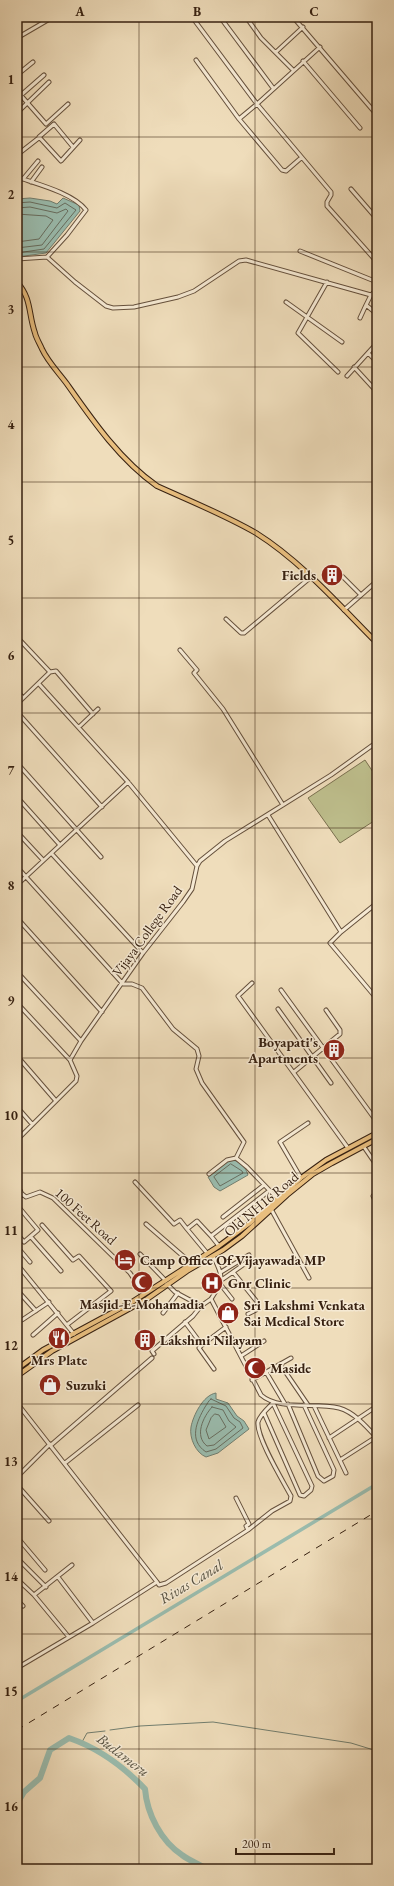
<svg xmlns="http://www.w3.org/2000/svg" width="394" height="1886" viewBox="0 0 394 1886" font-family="'EB Garamond',serif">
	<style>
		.green { fill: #bebf8d; stroke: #7a704f }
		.water { fill: #9abcae; stroke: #727e6f }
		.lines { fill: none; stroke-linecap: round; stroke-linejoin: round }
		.shore { stroke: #686e60; stroke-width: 1 }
		.stream { stroke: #727e6f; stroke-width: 1 }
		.canal { stroke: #9abcae; stroke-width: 3.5 }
		.river { stroke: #9abcae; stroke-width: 6 }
		.minor-casing { stroke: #65503c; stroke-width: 5 }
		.major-casing { stroke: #372111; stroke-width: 6 }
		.minor { stroke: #f5e9d3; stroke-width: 3 }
		.major { stroke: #e8be7e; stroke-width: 4 }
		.rail { stroke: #372111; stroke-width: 1; stroke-dasharray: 7 7; stroke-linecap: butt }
		.grid { fill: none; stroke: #372111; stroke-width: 1; stroke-opacity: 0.55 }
		.labels { text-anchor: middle; stroke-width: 3; stroke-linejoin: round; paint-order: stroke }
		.poi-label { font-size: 14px; font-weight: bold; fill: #372111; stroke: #f5e9d3; text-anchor: start }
		.street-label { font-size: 14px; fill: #372111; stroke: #f5e9d3 }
		.water-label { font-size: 15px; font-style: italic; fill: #555040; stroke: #f5e9d3 }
		.neatline { fill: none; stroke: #372111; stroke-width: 1.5 }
		.grid-label { font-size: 13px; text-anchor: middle; font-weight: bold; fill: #372111 }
	</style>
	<rect width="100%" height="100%" fill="#efddbb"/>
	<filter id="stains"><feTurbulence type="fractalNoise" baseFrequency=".005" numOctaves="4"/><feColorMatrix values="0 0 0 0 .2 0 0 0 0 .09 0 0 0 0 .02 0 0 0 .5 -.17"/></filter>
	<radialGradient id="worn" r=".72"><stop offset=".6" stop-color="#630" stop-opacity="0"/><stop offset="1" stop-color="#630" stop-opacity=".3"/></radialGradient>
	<path class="green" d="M 365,760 L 377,778 L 377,819 L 340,843 L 308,798 Z"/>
	<path class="water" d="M 30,198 L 50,201 L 57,204 L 63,198 L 79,205 L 80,211 L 46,253 L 17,257 L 17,199 Z
		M 229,1160 C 238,1159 246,1167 248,1175 L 220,1191 L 214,1187 L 208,1177 Z
		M 216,1393 L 216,1399 L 228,1403 L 237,1416 L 244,1421 L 249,1429 L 218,1453 L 206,1457 C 196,1453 189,1438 191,1427 C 193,1416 203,1395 216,1393 Z"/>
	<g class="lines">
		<path class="shore" d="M 17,203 L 30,202 L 57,208 L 65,203 L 76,210 L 44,249 L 17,253
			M 17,208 L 30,207 L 57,213 L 66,209 L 68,211 L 42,245 L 17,248
			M 17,214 L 46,216 L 53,220 L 39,239 L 17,242
			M 231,1164 L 242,1171 L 243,1173 L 220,1186 L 214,1177 Z
			M 211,1399 L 226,1406 L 234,1418 L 240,1422 L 243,1428 L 216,1449 L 206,1452 C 188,1440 197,1421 205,1407 C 208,1403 208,1401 211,1399 Z
			M 212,1407 L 223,1410 L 229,1421 L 236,1427 L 214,1445 L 207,1446 C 194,1436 203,1417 212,1407 Z
			M 215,1414 L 219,1415 L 226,1427 L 209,1439 L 206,1430 L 211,1418 Z"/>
		<path class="stream" d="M 110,1730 L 140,1726 L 213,1722 L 351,1743 L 377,1751
			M 82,1742 L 87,1733 L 105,1731"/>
		<path class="canal" d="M 17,1701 L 377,1484"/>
		<path class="river" d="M 17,1832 L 18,1802 L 24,1792 L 40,1778 L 50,1750 L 69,1738 C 98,1748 124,1767 145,1789 C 147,1814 161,1841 182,1855 C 190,1861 199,1864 207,1869"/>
		<g class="minor-casing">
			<path id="minor" d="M 192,17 L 257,104 L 320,47
				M 220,17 L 273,88
				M 246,17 L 261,38 L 293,70
				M 293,17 L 377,115
				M 17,38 L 53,17
				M 276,52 L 303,27
				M 196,60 L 239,119 L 282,170 L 286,171 L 301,158
				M 303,61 L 360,128
				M 17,75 L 33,62
				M 17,91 L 46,124 L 68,104
				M 20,96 L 44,75
				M 17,113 L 49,82
				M 239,119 L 257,104 L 331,192 L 331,195 L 327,202 L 327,206 L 377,262
				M 73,147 L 54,124 L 39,137 L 61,161 L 80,140
				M 17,155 L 40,137
				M 17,177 C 37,184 73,193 86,210 L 67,235 L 47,257 L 17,259
				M 23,179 L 38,161
				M 31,182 L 42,167
				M 376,182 L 377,183
				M 351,189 L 377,219
				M 300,251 L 377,282
				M 47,257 L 75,282 L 106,306 L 113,308 L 134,307 L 178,297 L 194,291 L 239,261 L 246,260 L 371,295 L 377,289
				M 327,282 L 298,333 L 338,372
				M 371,295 L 366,305 L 377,314
				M 286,302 L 342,342
				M 360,318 L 366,305
				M 368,353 L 377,362
				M 354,367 L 377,392
				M 347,376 L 377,343
				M 336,570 L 361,595
				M 344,610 L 377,581
				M 226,619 L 241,633 L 244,633 L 311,577
				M 17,637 L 50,672
				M 180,650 L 197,670 L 194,673 L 223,709 L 283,805
				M 17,691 L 23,698
				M 17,704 L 50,672 L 56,671 L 93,714
				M 17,712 L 102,807
				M 79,727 L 98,709
				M 17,763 L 101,857
				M 128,782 L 197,866
				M 17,797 L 60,845
				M 268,815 L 341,932 L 330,943 L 377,999
				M 17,832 L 43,860
				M 52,854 L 143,953
				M 17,867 L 123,984 L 132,984 L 142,988 L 173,1029 L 197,1049 L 199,1056 L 196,1069 L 202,1083 L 244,1142 L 236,1158
				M 17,885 L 128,782 L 39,684
				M 17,918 L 102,1012
				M 341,932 L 377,903
				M 17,972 L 81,1041
				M 252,983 L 238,996 L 348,1148
				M 281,990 L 377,1122
				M 17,1003 L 70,1060
				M 278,1009 L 331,1083
				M 17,1056 L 56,1101
				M 294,1072 L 340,1034 L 340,1030 L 326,1010
				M 17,1107 L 32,1124
				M 17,1140 L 76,1081 L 77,1076 L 70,1060 L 81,1041 L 143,953 L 183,902 L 192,889 L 197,866 L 200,861 L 225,841 L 331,775 L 377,742
				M 364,1147 L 377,1166
				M 209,1174 L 227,1160 L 236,1158 L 247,1167 L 277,1198
				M 301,1178 L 280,1142 L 308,1123
				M 135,1182 L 174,1224 L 180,1220 L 187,1229
				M 17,1184 L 21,1192
				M 17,1190 L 26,1197 L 40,1192 L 53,1198 L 130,1273 L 144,1294
				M 377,1191 L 373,1196 L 377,1205
				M 17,1198 L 22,1194
				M 17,1205 L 38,1230 L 24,1242 L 17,1234
				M 271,1209 L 309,1278
				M 223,1217 L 264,1185
				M 146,1224 L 191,1263
				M 42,1225 L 73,1260 L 79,1256 L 111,1291 L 68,1324
				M 211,1236 L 219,1246
				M 31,1237 L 61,1271
				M 17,1250 L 19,1249 L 30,1262
				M 207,1253 L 187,1229 L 197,1221 L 211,1236 L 269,1191
				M 140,1254 L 165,1280
				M 213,1256 C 224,1277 224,1280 211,1299 L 261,1395 C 279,1411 316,1402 339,1408 C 354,1412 367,1427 377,1438
				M 17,1264 L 74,1334
				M 221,1272 L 249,1255
				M 233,1272 L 258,1303 L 256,1310 L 248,1314
				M 223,1279 L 250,1260
				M 167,1284 L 175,1292 L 201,1306
				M 221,1285 L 232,1299
				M 17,1290 L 36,1311
				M 163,1313 L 178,1293
				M 17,1319 L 22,1320 L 49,1302
				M 185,1322 L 202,1345 L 199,1348 L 214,1369
				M 33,1335 L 58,1313
				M 202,1345 L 226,1327
				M 154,1354 L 152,1351 L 193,1316 L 201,1306 L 211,1299
				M 241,1356 L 264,1341
				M 280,1364 L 308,1405
				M 266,1372 L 285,1404
				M 252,1380 L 291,1358
				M 17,1403 L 157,1582 L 93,1623 L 17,1668
				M 288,1404 L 318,1476 L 324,1481 L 333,1476 L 334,1470 L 304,1405
				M 314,1406 L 346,1473
				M 329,1438 L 377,1406
				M 51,1445 L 152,1358
				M 340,1460 L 376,1437
				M 65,1463 L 138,1405
				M 17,1477 L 50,1444
				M 17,1485 L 49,1521
				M 236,1498 L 249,1524 L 246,1526 L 248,1530
				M 17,1537 L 45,1570
				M 17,1558 L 46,1587
				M 58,1577 L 93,1623
				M 17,1579 L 34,1595 L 68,1636
				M 157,1582 L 159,1585 L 166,1583 L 248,1530 L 272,1511 L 290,1501 L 291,1496 C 283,1481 256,1437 258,1422 C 260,1415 268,1408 273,1403 L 312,1486 L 311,1490 L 304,1496 L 300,1495 L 264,1413
				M 34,1595 L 72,1565
				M 17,1600 L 23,1606"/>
		</g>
		<g class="major-casing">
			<path id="major" d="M 17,282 C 32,299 28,313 35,333 C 36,338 40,344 42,349 C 48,362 59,373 67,384 C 93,421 120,460 157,486 C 190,501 225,515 256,533 C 302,562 339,605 377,643
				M 17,1369 L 43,1350 L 132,1302 L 219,1246 L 250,1223 L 301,1178 L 326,1160 L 377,1133
				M 17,1376 L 52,1351 L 147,1299 L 187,1271 L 223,1250 L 242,1236 L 287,1195 L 313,1174 L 332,1163 L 377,1139"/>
		</g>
		<use href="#minor" class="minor"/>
		<use href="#major" class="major"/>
		<path class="rail" d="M 17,1730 L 377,1511"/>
	</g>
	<path class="grid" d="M 139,17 L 139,1869M 255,17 L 255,1869M 17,137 L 377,137M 17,252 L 377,252M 17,367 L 377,367M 17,482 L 377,482M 17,598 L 377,598M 17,713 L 377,713M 17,828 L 377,828M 17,943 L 377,943M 17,1058 L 377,1058M 17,1173 L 377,1173M 17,1288 L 377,1288M 17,1404 L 377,1404M 17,1519 L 377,1519M 17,1634 L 377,1634M 17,1749 L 377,1749"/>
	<defs>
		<g id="building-disc" transform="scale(1.15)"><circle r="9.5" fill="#8f2418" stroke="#f5e9d3"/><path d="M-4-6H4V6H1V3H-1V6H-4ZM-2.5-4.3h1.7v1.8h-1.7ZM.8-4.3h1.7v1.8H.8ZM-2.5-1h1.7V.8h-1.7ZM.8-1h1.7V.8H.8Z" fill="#fff"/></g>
		<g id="hotel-disc" transform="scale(1.15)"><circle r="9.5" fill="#8f2418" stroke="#f5e9d3"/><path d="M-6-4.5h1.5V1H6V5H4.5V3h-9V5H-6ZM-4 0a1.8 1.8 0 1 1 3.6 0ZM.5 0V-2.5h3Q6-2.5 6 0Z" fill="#fff"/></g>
		<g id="mosque-disc" transform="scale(1.15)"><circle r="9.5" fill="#8f2418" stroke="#f5e9d3"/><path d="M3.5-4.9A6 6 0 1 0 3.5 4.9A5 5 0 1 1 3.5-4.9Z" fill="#fff"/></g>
		<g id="hospital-disc" transform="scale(1.15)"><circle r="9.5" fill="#8f2418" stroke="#f5e9d3"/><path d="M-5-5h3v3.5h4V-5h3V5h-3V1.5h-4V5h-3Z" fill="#fff"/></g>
		<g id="shop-disc" transform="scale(1.15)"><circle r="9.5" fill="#8f2418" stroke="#f5e9d3"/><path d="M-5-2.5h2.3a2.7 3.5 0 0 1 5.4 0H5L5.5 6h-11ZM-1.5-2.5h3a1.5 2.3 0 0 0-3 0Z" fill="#fff"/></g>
		<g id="restaurant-disc" transform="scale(1.15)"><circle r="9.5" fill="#8f2418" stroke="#f5e9d3"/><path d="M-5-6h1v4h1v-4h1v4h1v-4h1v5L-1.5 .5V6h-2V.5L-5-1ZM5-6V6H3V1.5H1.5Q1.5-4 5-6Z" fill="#fff"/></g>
	</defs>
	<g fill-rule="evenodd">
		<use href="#building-disc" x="332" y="575"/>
		<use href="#building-disc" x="334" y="1050"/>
		<use href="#hotel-disc" x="125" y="1260"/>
		<use href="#mosque-disc" x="142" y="1282"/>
		<use href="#hospital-disc" x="212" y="1283"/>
		<use href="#shop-disc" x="228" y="1313"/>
		<use href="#restaurant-disc" x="59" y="1338"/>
		<use href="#building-disc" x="145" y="1340"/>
		<use href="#mosque-disc" x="255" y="1368"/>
		<use href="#shop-disc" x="50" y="1385"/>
	</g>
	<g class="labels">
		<g class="poi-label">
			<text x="316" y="580" text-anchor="end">Fields</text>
			<text x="318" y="1047" text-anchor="end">Boyapati's<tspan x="318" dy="16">Apartments</tspan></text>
			<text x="140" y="1265">Camp Office Of Vijayawada MP</text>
			<text x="228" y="1288">Gnr Clinic</text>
			<text x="142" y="1309" text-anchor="middle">Masjid-E-Mohamadia</text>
			<text x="244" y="1310">Sri Lakshmi Venkata<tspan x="244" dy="16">Sai Medical Store</tspan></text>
			<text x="160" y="1345">Lakshmi Nilayam</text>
			<text x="59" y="1365" text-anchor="middle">Mrs Plate</text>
			<text x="270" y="1373">Maside</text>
			<text x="66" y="1390">Suzuki</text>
		</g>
		<g class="street-label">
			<text transform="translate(147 931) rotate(-54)" y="5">Vijaya College Road</text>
			<text transform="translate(261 1204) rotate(-40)" y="5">Old NH16 Road</text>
			<text transform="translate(86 1216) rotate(42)" y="5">100 Feet Road</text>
		</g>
		<g class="water-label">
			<text transform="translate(191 1582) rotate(-31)" y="5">Rivas Canal</text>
			<text transform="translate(123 1755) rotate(37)" y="5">Budameru</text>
		</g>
	</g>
	<rect width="394" height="1886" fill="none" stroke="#efddbb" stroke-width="44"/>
	<path d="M236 1848v6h98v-6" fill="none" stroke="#372111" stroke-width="2"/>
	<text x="242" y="1848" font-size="12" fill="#372111" stroke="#f5e9d3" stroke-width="3" paint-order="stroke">200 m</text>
	<rect x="22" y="22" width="350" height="1842" class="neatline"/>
	<g class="grid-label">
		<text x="80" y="16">A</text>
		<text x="197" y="16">B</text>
		<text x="314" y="16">C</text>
		<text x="11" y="84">1</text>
		<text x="11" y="199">2</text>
		<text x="11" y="314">3</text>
		<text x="11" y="429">4</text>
		<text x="11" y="545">5</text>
		<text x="11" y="660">6</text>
		<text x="11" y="775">7</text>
		<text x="11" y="890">8</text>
		<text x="11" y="1005">9</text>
		<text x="11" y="1120">10</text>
		<text x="11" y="1235">11</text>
		<text x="11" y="1350">12</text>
		<text x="11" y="1466">13</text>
		<text x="11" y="1581">14</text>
		<text x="11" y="1696">15</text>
		<text x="11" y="1811">16</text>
	</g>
	<rect width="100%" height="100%" filter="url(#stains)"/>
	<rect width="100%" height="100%" fill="url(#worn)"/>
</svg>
